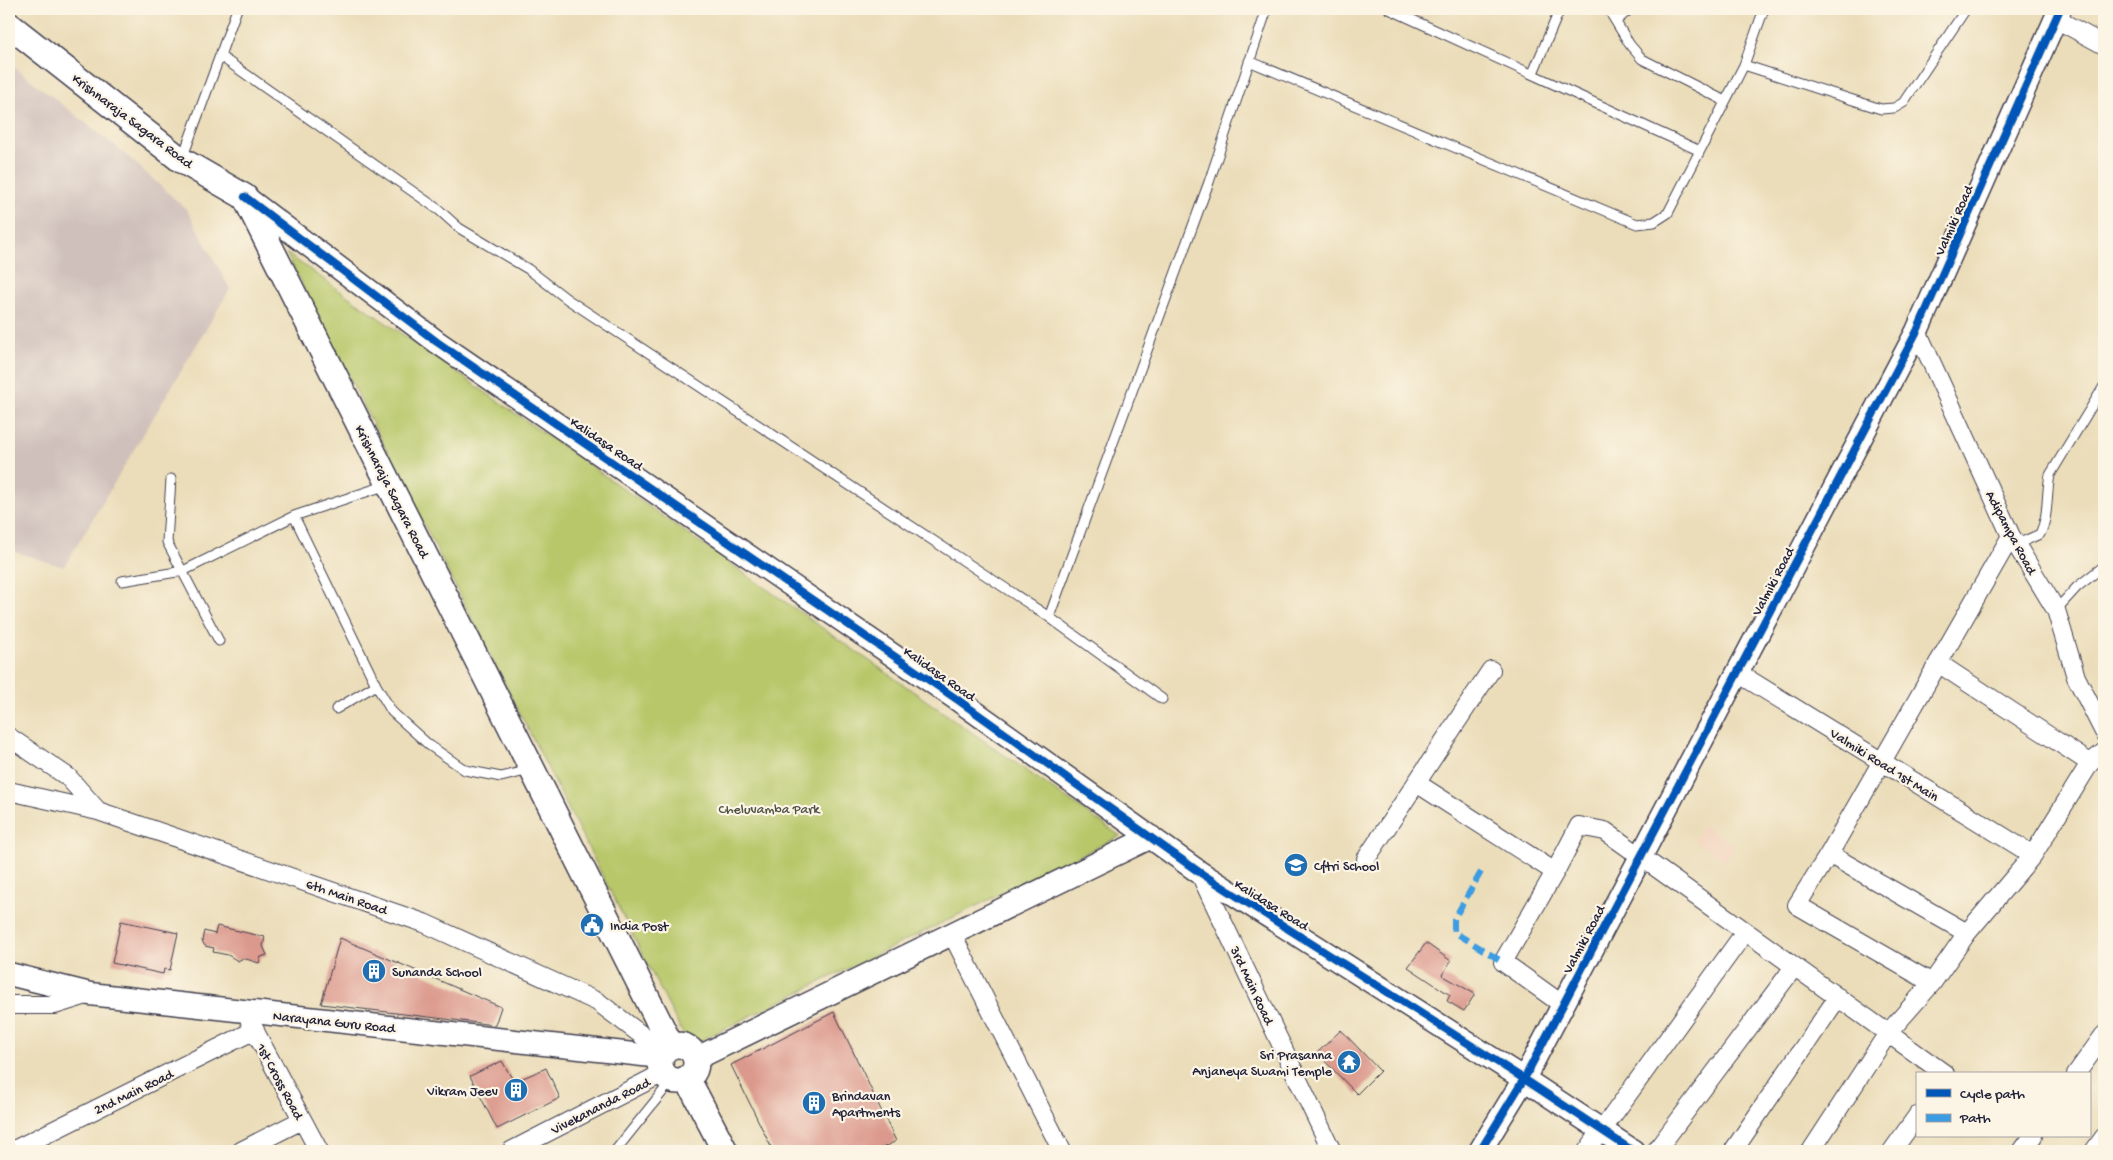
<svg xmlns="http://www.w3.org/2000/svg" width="2113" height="1160" viewBox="0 0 2113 1160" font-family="'Gochi Hand',sans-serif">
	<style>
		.built { fill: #f3d4bf }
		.industrial { fill: #cfc0bb }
		.green { fill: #b7c769; stroke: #6c7452 }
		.building { fill: #db988c }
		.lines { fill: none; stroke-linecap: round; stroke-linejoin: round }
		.service-casing { stroke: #403e4e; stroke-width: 11 }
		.minor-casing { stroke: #403e4e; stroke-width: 20 }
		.tertiary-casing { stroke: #403e4e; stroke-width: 25 }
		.secondary-casing { stroke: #403e4e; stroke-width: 28 }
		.service { stroke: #fff; stroke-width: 9 }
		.minor { stroke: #fff; stroke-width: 18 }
		.tertiary { stroke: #fff; stroke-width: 22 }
		.secondary { stroke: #fff; stroke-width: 25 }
		.quiet { stroke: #3c9ce2; stroke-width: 6; stroke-dasharray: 12 6; stroke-linecap: butt }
		.cycleway-casing { stroke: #fcf5e5; stroke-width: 11 }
		.cycleway { stroke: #0057b8; stroke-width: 8 }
		.labels { text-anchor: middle; stroke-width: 4.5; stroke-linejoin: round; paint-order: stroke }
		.street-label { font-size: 14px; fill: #22223b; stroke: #fcf5e5 }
		.park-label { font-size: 14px; fill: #4f5449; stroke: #fcf5e5 }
		.poi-label { font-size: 14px; fill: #22223b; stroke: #fcf5e5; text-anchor: start }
	</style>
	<rect width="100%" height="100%" fill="#fcf5e5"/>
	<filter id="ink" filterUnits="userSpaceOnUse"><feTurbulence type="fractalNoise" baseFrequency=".02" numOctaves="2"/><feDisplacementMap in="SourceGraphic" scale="10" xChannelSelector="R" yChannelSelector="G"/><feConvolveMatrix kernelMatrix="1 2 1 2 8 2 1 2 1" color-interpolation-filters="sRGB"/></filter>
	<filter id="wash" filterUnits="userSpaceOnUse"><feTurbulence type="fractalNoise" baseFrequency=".0096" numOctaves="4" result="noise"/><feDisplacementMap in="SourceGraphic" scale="20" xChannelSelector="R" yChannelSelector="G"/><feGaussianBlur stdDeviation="1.12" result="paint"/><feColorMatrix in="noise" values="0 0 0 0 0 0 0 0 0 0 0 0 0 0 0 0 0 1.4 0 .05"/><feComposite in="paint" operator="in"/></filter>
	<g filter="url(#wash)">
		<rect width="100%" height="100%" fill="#ebddb9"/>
		<path class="built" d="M 1703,825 L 1735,846 L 1725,861 L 1694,840 Z"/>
		<path class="industrial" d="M 9,63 L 123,152 L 187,210 L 230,289 L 64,567 L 9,550 Z"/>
		<path class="green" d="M 286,253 L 1120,836 L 689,1046 Z"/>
		<g id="blocks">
			<path class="building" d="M 121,921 L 178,933 L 170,970 L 164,969 L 163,974 L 112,963 Z
				M 217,926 L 265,937 L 263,946 L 267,955 L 261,957 L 259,963 L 243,958 L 238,961 L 228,955 L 213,952 L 214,948 L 205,946 L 202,941 L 204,931 L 215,934 Z
				M 340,938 L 501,1007 L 495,1025 L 321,1004 Z
				M 1426,943 L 1451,961 L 1442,975 L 1475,994 L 1464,1011 L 1447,1001 L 1450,995 L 1408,967 Z
				M 834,1012 L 896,1141 L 877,1151 L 773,1151 L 731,1065 Z
				M 1341,1030 L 1380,1071 L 1357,1094 L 1317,1053 Z
				M 502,1061 L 514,1082 L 546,1068 L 560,1098 L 497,1129 L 470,1076 Z"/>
		</g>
	</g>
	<g filter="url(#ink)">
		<use href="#blocks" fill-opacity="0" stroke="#403e4e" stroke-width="1"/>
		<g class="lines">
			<g class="service-casing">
				<path id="service" d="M 1389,9 L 1698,150
					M 1608,9 L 1630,45 L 1642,59 L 1725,101
					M 1616,21 L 1630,9
					M 220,56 L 439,210 L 459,228 L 528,269 L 567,299 L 1049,617 L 1162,699
					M 1249,61 L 1637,224 L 1654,222 L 1668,213 L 1744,65 L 1764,9
					M 1744,65 L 1881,109 L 1894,108 L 1903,103 L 1966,9
					M 1533,73 L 1560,9
					M 182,159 L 237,9
					M 171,479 L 167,542 L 219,641
					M 294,516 L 387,485
					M 2015,545 L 2040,534 C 2049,516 2046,495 2050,475 L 2104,386
					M 122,581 L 183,571 L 294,516 L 376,685 L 392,712 L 429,745 L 465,770 L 501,777 L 530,770
					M 2056,610 L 2077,587 L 2104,566
					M 1049,617 L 1209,182 L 1267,9
					M 336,709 L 376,685
					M 615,1151 L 672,1080"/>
			</g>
			<g class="minor-casing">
				<path id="minor" d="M 2056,19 L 2104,45
					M 1917,331 L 2011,536 L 2056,610 L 2076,677 L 2104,732
					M 1938,663 L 2090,763
					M 1738,673 L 2033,855
					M 9,737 L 68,777 L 98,811
					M 1418,784 L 1555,872 L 1579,826 L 1605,831 L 1945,1074
					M 9,791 L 98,811 L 424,923 L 598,1002 L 664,1052
					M 1829,854 L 1967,933
					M 1366,859 L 1491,670
					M 1199,872 L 1332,1151
					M 1555,872 L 1503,962 L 1563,1005
					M 952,934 L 1062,1151
					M 1932,983 L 1797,905 L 1829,854 L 2011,536
					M 9,1005 L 55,1005 L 90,994
					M 250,1022 L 319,1151
					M 2076,1074 L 2104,1035
					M 12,1151 L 255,1030
					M 241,1151 L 302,1120
					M 511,1151 L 663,1073
					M 1587,1151 L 1745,932
					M 1656,1151 L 1794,967
					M 1733,1151 L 1838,997
					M 1811,1151 L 1888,1033 L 1932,983 L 1967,933 L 2033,855 L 2090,763 L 2104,752
					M 1892,1151 L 1917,1116
					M 2022,1151 L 2033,1136
					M 2094,1151 L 2104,1137"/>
			</g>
			<g class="tertiary-casing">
				<path id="tertiary" d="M 245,197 L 437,342 L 958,700 L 1199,872 L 1524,1079 L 1633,1151
					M 9,974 L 90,994 L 661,1057
					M 695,1059 L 1151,837
					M 1480,1151 L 1524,1079 L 1917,331 L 2060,9"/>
			</g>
			<g class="secondary-casing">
				<path id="secondary" d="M 9,25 L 181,160 L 245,197 L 671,1046
					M660 1063a18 18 0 1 1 36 0a18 18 0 1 1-36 0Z
					M 687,1078 L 725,1151"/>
			</g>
			<use href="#service" class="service"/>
			<use href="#minor" class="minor"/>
			<use href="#tertiary" class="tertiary"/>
			<use href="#secondary" class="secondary"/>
			<path class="quiet" d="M 1481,872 L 1454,919 L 1454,932 L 1503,962"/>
			<g class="cycleway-casing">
				<path id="cycleway" d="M 245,197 L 437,342 L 958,700 L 1199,872 L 1524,1079 L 1633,1151
					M 1480,1151 L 1524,1079 L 1917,331 L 2060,9"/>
			</g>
			<use href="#cycleway" class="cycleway"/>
		</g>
	</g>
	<defs>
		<g id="school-disc" transform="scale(1.25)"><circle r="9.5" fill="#1f6fb2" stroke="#fcf5e5"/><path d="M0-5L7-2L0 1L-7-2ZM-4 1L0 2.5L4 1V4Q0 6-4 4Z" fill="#fff"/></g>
		<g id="civic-disc" transform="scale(1.25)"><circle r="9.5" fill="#1f6fb2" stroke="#fcf5e5"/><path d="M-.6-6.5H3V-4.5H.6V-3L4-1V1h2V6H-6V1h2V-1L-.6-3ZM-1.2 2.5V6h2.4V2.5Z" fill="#fff"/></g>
		<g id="building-disc" transform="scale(1.25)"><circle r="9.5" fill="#1f6fb2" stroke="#fcf5e5"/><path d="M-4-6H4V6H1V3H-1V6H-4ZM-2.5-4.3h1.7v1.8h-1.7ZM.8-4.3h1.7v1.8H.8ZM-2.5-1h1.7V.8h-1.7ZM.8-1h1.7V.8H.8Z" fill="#fff"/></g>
		<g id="temple-disc" transform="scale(1.25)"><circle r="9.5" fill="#1f6fb2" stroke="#fcf5e5"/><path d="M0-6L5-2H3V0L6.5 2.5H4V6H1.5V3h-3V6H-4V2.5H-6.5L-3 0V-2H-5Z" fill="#fff"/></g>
	</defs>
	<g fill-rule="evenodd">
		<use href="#school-disc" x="1296" y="865"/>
		<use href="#civic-disc" x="592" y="925"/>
		<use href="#building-disc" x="374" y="971"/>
		<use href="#temple-disc" x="1349" y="1062"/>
		<use href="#building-disc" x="516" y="1090"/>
		<use href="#building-disc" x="814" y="1103"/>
	</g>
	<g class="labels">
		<g class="street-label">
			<text transform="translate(133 120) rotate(37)" y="5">Krishnaraja Sagara Road</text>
			<text transform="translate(1953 220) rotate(-66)" y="5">Valmiki Road</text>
			<text transform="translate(607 443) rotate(34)" y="5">Kalidasa Road</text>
			<text transform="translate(393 491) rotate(63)" y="5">Krishnaraja Sagara Road</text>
			<text transform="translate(2012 532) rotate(62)" y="5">Adipampa Road</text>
			<text transform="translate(1772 581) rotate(-62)" y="5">Valmiki Road</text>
			<text transform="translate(940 673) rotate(35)" y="5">Kalidasa Road</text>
			<text transform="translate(1885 764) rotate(32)" y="5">Valmiki Road 1st Main</text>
			<text transform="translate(347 896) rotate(19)" y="5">6th Main Road</text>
			<text transform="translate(1272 904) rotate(32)" y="5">Kalidasa Road</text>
			<text transform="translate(1583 939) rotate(-62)" y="5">Valmiki Road</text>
			<text transform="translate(1253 985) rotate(65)" y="5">3rd Main Road</text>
			<text transform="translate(334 1021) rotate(6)" y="5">Narayana Guru Road</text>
			<text transform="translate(281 1081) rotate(62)" y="5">1st Cross Road</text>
			<text transform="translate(133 1091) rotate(-26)" y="5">2nd Main Road</text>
			<text transform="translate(600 1105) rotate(-27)" y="5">Vivekananda Road</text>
		</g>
		<g class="park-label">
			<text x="769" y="813">Cheluvamba Park</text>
		</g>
		<g class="poi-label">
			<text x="1314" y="870">Cftri School</text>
			<text x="610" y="930">India Post</text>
			<text x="392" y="976">Sunanda School</text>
			<text x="1332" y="1059" text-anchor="end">Sri Prasanna<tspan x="1332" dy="16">Anjaneya Swami Temple</tspan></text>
			<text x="498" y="1095" text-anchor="end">Vikram Jeev</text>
			<text x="832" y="1100">Brindavan<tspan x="832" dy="16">Apartments</tspan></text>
		</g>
	</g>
	<rect width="2113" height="1160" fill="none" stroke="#fcf5e5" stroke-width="30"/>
	<rect x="1916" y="1072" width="175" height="65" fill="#fcf5e5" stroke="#a5a1a1"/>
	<rect x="1926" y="1089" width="25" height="8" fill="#0057b8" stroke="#a5a1a1"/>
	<text x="1960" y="1098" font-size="15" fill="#22223b">Cycle path</text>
	<rect x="1926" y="1114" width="25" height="8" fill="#3c9ce2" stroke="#a5a1a1"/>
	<text x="1960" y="1122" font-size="15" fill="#22223b">Path</text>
</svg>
